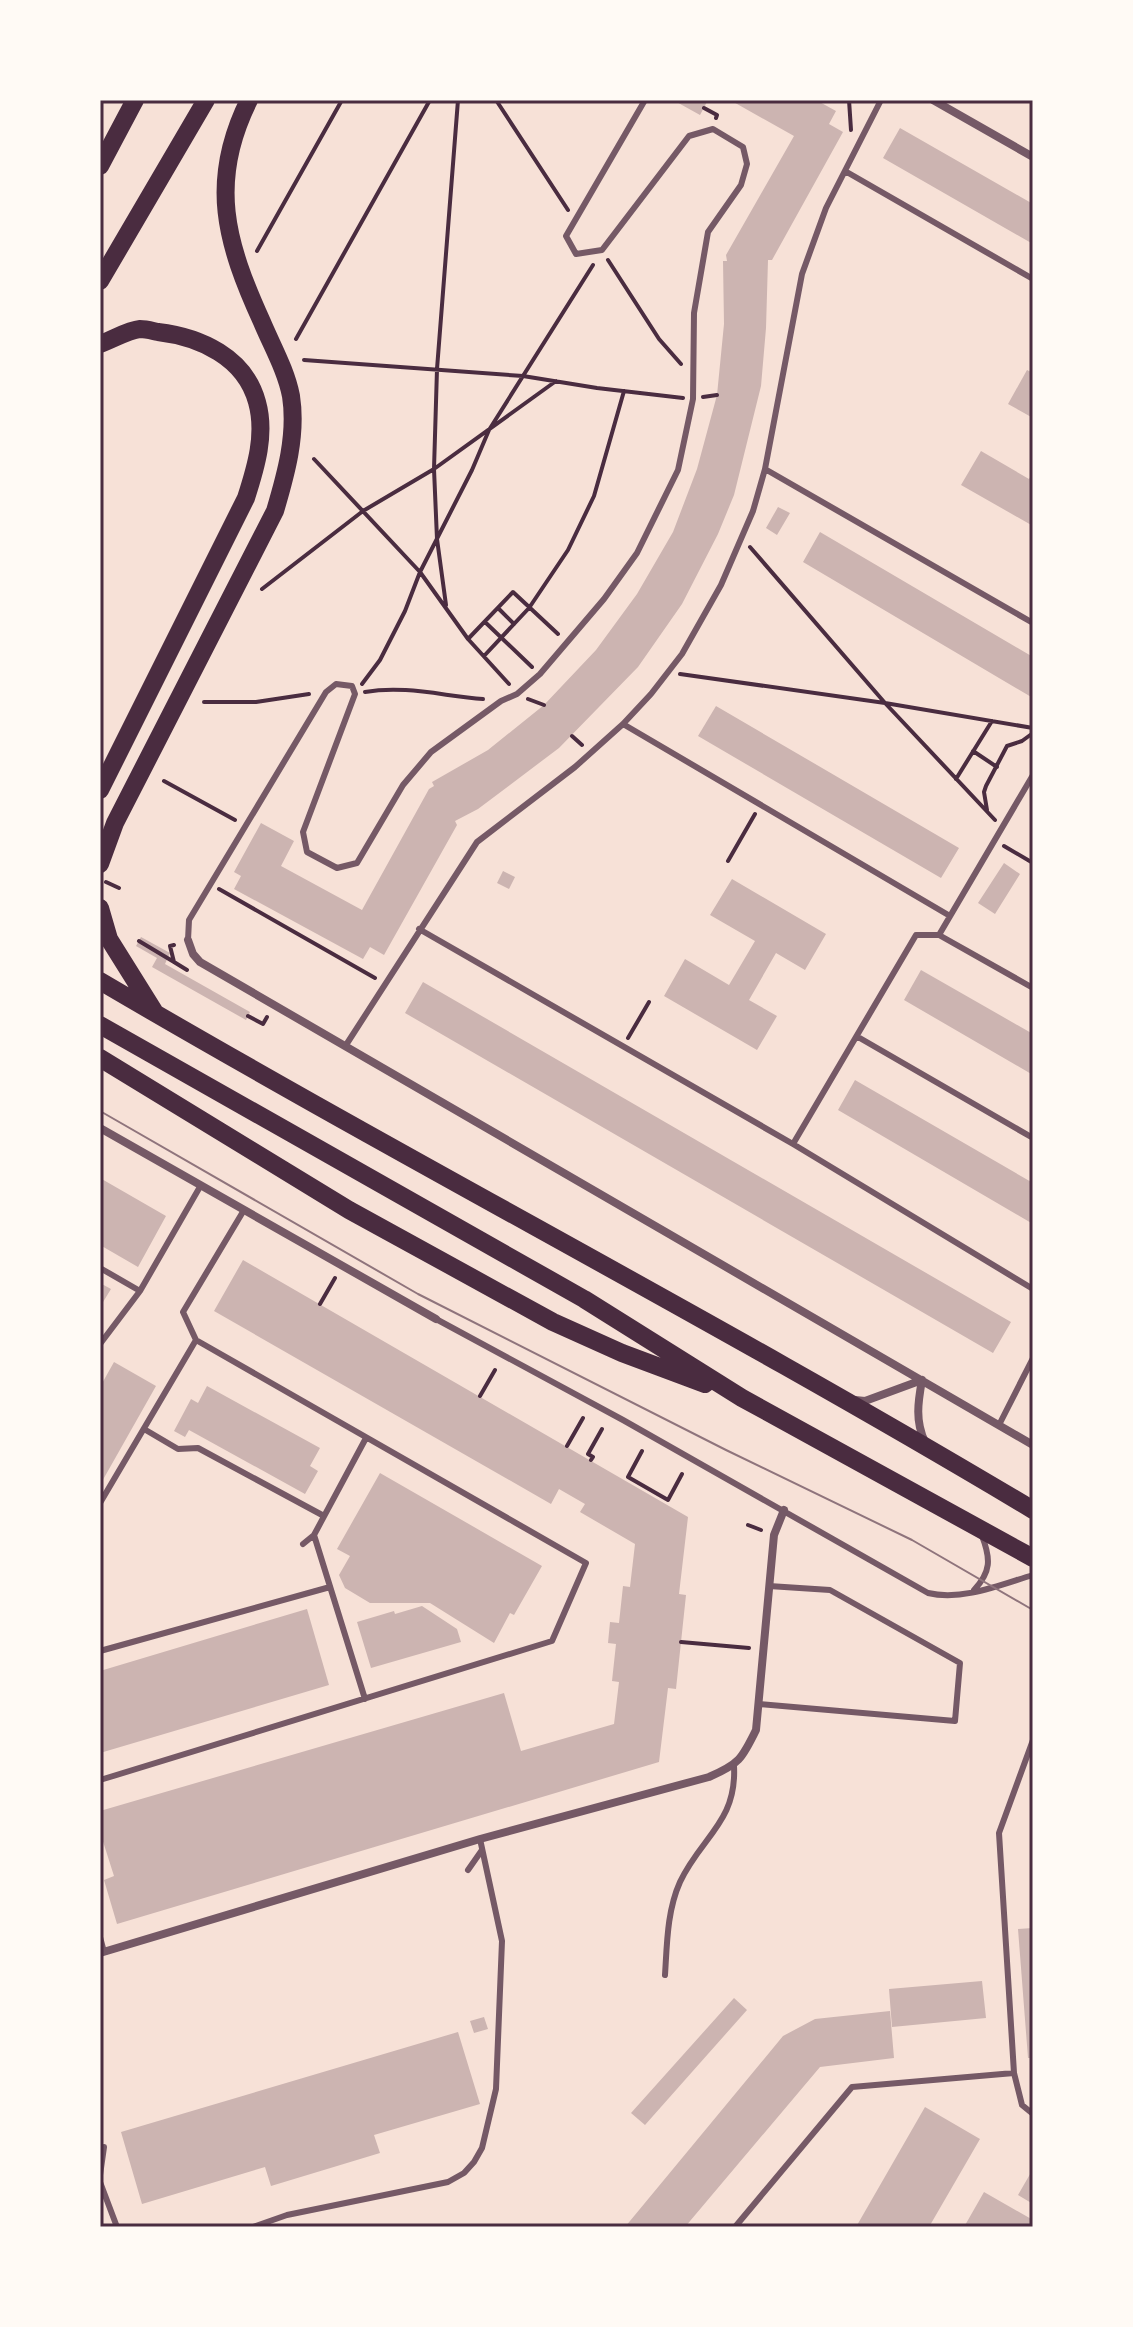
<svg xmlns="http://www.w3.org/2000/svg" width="1133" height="2327" viewBox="0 0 1133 2327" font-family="'Golos Text',sans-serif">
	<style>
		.building { fill: #ccb4b1 }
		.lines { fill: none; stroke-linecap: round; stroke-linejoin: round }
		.path { stroke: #4a2c40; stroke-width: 4 }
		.service { stroke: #755966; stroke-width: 6 }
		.minor { stroke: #755966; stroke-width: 8 }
		.primary { stroke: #4a2c40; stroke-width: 18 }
		.tram { stroke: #8f747c; stroke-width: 2 }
		.neatline { fill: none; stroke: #4a2c40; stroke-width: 3 }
	</style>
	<rect width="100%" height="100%" fill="#f7e1d7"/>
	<path class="building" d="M 673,100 L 708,100 L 700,115 Z
		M 730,100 L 816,100 L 836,111 L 829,124 L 843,132 L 772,260 L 768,260 L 766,328 L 761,386 L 734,495 L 718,534 L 682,604 L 638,667 L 559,748 L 478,809 L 455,821 L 457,825 L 384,955 L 370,947 L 363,959 L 234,889 L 241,876 L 234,872 L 261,823 L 294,841 L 281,866 L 362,910 L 429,789 L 434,786 L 432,782 L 488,750 L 544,705 L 596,650 L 637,594 L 673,532 L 697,469 L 717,395 L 724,324 L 723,261 L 727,261 L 726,255 L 794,136 Z
		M 900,128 L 1033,204 L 1033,244 L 883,158 Z
		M 1027,370 L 1033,373 L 1033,418 L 1008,404 Z
		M 981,451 L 1029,479 L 1033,472 L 1033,526 L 961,485 Z
		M 778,507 L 790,513 L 777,535 L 766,528 Z
		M 820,532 L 1033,657 L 1033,698 L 803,562 Z
		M 716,706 L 959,848 L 941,878 L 698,736 Z
		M 1004,863 L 1020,874 L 995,914 L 978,903 Z
		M 503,871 L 515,877 L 509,889 L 497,883 Z
		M 732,879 L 826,934 L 805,970 L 776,953 L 749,1000 L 777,1016 L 757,1050 L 664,996 L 685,959 L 729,985 L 755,941 L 710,915 Z
		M 141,937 L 170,953 L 165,964 L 250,1012 L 246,1020 L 152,967 L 157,958 L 136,946 Z
		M 921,970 L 1033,1034 L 1033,1075 L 904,1000 Z
		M 423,982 L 1011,1322 L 993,1353 L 405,1013 Z
		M 855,1080 L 1033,1183 L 1033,1224 L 838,1110 Z
		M 100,1178 L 166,1216 L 138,1267 L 100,1245 Z
		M 243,1260 L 688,1517 L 679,1594 L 686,1595 L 676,1689 L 668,1688 L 659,1762 L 117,1924 L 104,1880 L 114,1876 L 100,1832 L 100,1811 L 504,1693 L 521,1751 L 614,1724 L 619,1682 L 612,1681 L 616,1644 L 608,1643 L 610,1622 L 619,1623 L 623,1586 L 630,1587 L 635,1544 L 580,1512 L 585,1504 L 559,1489 L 551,1504 L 214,1311 Z
		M 100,1283 L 111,1289 L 100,1307 Z
		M 114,1362 L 156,1386 L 100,1485 L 100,1387 Z
		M 207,1386 L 320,1448 L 310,1466 L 318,1471 L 305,1494 L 189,1430 L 185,1437 L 174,1431 L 191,1399 L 198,1403 Z
		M 380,1473 L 542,1566 L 514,1615 L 510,1613 L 494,1643 L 430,1603 L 370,1603 L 345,1588 L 339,1575 L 350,1556 L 337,1549 Z
		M 422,1606 L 457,1629 L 461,1642 L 371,1668 L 357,1622 L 394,1611 L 395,1614 Z
		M 307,1609 L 329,1685 L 100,1753 L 100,1671 Z
		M 1033,1928 L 1033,2058 L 1028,2058 L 1018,1929 Z
		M 982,1981 L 986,2018 L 892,2027 L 889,1989 Z
		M 734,1998 L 747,2010 L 645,2125 L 631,2113 Z
		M 890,2011 L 894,2058 L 820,2067 L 685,2227 L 625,2227 L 783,2036 L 815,2019 Z
		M 484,2017 L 488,2029 L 474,2033 L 470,2021 Z
		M 458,2032 L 480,2104 L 374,2135 L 380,2153 L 271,2186 L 265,2167 L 142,2204 L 121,2132 Z
		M 925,2107 L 980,2139 L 929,2227 L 856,2227 Z
		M 1033,2169 L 1033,2204 L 1018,2195 Z
		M 984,2192 L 1033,2220 L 1033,2227 L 964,2227 Z"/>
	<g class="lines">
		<path class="path" d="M 496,100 L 568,210
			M 849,100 L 851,130
			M 704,108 L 717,115 L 716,118
			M 257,251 L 342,100
			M 608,260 L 659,339 L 681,364
			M 296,339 L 430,100
			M 304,360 L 523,376 L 597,388 L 683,398
			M 703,397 L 717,395
			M 314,459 L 420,572 L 468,639 L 509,684
			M 750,547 L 885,703 L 995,820
			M 262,589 L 363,511 L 434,469 L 556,381
			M 446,605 L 437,539 L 434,469 L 437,369 L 458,100
			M 498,608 L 514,624
			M 485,622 L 532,667
			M 468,639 L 513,592 L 558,634
			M 484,656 L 529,608 L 568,550 L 594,496 L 624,391
			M 680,674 L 885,703 L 1033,728
			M 362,684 L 380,660 L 405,611 L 420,572 L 472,470 L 489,430 L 593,265
			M 365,692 C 405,685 443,696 483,699
			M 528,699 L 544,705
			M 204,702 L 256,702 L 309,694
			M 572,736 L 582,745
			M 973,751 L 997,767
			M 956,779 L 992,721
			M 164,781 L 235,820
			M 987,810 L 984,792 L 986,786 L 1007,746 L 1022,741 L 1033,733
			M 1004,846 L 1033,863
			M 728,861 L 755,814
			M 106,882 L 119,888
			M 219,889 L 375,978
			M 139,941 L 174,962
			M 174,945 L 170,946 L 174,962 L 187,970
			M 248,1016 L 263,1024 L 267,1017
			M 628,1038 L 649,1002
			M 320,1304 L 335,1278
			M 480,1396 L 495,1370
			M 567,1446 L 583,1418
			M 642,1451 L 628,1477 L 668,1500 L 682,1474
			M 591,1460 L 593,1457 L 588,1454 L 602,1429
			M 748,1525 L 761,1530
			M 681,1642 L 749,1648"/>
		<path class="service" d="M 845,171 L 1033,279
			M 765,469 L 1033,623
			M 623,724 L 950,916
			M 419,929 L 793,1144 L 1033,1289
			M 939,935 L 1033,988
			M 188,940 L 189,920 L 326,692 L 336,684 L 352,686 L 355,694 L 303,832 L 307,852 L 337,868 L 357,863 L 403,785 L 431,752 L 501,701 L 517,694 L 540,674 L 604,599 L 637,553 L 678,470 L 693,399 L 694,313 L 708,232 L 741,185 L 747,164 L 743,147 L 713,129 L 689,136 L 602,250 L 576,254 L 566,236 L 645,100
			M 858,1037 L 1033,1138
			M 346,1045 L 477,842 L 575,767 L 623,724 L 651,694 L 682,654 L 721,585 L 753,511 L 765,469 L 802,274 L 826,208 L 881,100
			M 793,1144 L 916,935 L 939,935 L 1033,775
			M 100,1268 L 140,1291
			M 436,1319 L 623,1420 L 928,1593 C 962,1601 1000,1585 1033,1575
			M 100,1344 L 140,1291 L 201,1185
			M 999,1425 L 1033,1358
			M 144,1429 L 178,1449 L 198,1448 L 324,1516
			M 100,1503 L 196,1340
			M 303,1544 L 314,1535
			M 974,1590 C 991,1572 991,1559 982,1536
			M 100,1651 L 330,1587
			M 365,1699 L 314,1535 L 366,1438
			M 759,1704 L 955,1721 L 960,1663 L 830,1590 L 769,1586
			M 1033,1740 L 999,1833 L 1014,2073 L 1022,2105 L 1033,2114
			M 100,1780 L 552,1641 L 586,1563 L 196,1340 L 183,1312 L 244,1210
			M 468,1870 L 482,1850
			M 100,1937 L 104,1952
			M 665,1975 C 667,1944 667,1911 680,1882 C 701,1837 737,1822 734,1766
			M 100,2175 L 104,2147
			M 100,2182 L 117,2227
			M 253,2227 L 287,2215 L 448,2182 L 464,2173 L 474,2162 L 482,2148 L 496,2089 L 502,1941 L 480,1839
			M 735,2227 L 852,2087 L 1014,2073"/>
		<path class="minor" d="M 933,100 L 1033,157
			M 188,940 L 193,954 L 200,962 L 1033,1445
			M 100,1128 L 436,1319
			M 922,1380 C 918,1402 915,1421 925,1442
			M 855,1400 L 865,1401 L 922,1380
			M 100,1953 L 480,1839 L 709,1777 C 739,1764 742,1759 756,1730 L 774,1535 L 784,1510"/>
		<path class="primary" d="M 100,166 L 135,100
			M 100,281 L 206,100
			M 100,344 C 112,340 128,330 140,329 C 146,329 153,331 158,332 C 200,337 245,357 257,402 C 266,434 256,467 246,498 L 100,790
			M 100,864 L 115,823 L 275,511 C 286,474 297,435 291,396 C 286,370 272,346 262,322 C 226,243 208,182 249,100
			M 100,908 L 109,939 L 154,1011
			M 100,981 C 408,1162 726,1326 1033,1510
			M 100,1025 L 584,1299 L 742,1398 L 1033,1558
			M 100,1058 L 349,1210 L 553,1322 L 622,1353 L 705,1384"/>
		<path class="tram" d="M 100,1111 L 418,1294 L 726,1450 L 912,1540 L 1033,1610"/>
	</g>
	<rect width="1133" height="2327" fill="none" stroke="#fffaf5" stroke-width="204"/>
	<rect x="102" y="102" width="929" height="2123" class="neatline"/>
</svg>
